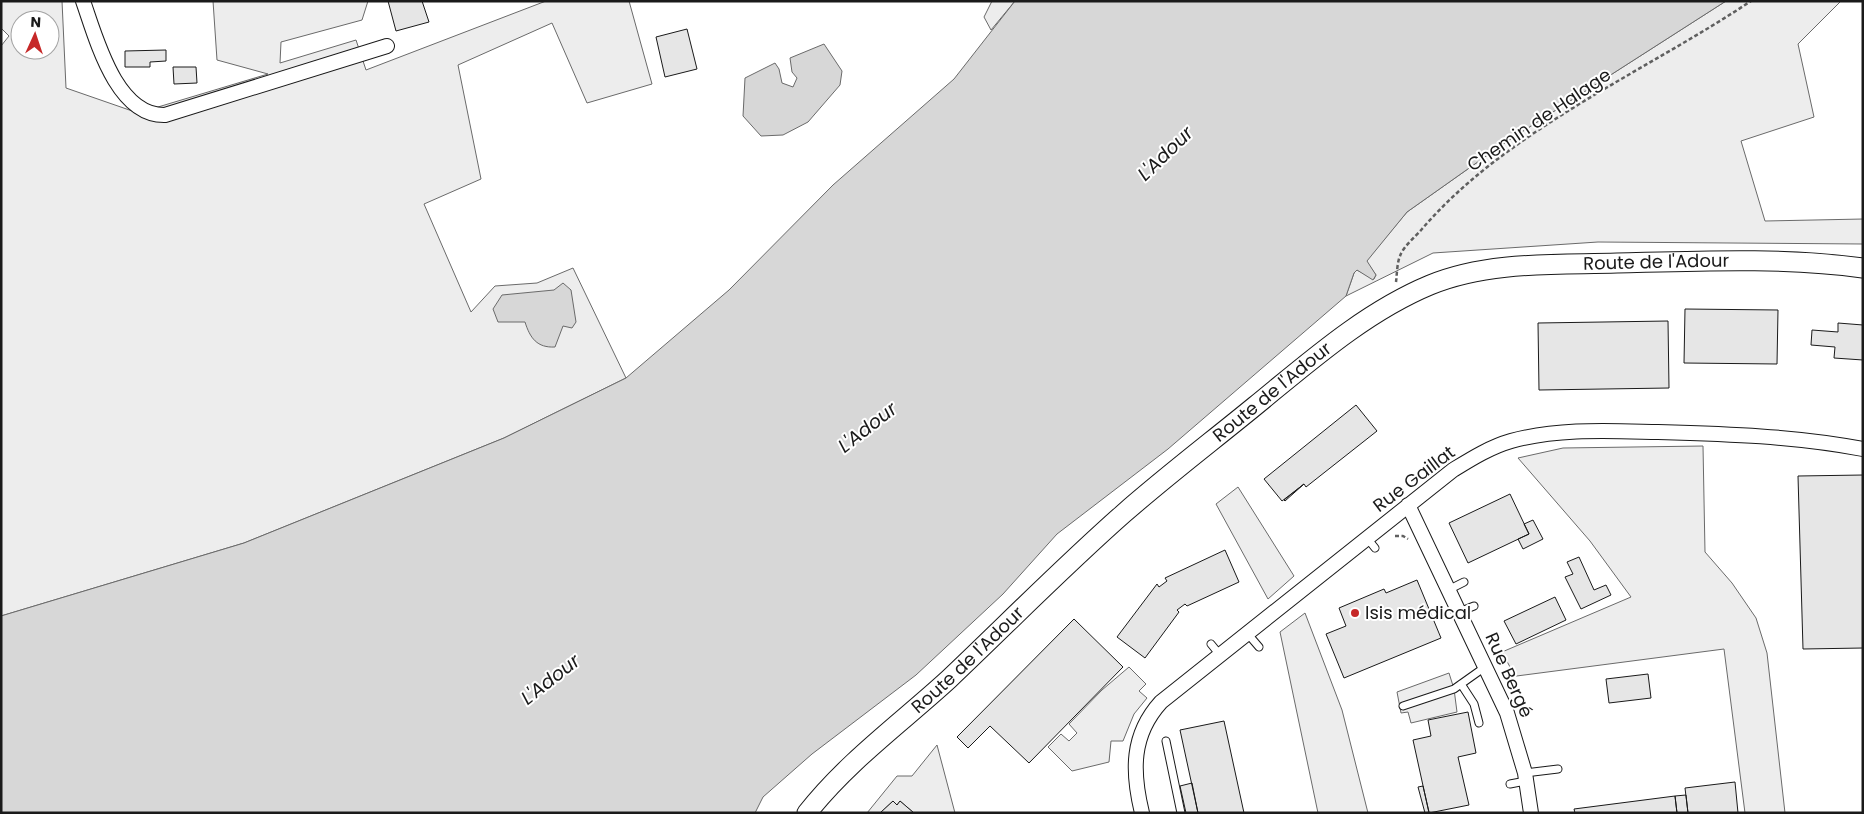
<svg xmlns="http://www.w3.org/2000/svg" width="1864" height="814" viewBox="0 0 1864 814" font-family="Poppins,sans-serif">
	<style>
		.built { fill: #ededed; stroke: #6a6a6a; fill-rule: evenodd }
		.water { fill: #d7d7d7; stroke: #6a6a6a }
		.building { fill: #e6e6e6; stroke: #1a1a1a }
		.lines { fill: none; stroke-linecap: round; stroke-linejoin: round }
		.lane-casing { stroke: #1a1a1a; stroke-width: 9 }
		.street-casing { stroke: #1a1a1a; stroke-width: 16 }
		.secondary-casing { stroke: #1a1a1a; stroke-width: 21 }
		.path { stroke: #5f5f5f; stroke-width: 2.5; stroke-dasharray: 4 2.5; stroke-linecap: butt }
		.lane { stroke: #fff; stroke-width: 7 }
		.street { stroke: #fff; stroke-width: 14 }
		.secondary { stroke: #fff; stroke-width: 19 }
		.poi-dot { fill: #c62828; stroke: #fff; stroke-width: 2 }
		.labels { text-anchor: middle; stroke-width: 4; stroke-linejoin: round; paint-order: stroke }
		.street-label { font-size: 18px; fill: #1a1a1a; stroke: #fff }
		.poi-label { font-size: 18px; fill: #1a1a1a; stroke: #fff; text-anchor: start }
		.water-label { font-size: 19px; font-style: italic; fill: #1a1a1a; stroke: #fff }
	</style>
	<rect width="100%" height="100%" fill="#fff"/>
	<path class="built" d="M 1,1 L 62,1 L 66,88 L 138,113 L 268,74 L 217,60 L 213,1 L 368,1 L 362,20 L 281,42 L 280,63 L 356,40 L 366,70 L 546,1 L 629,1 L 652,84 L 587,103 L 552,23 L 458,65 L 481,179 L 424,204 L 471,312 L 495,286 L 537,283 L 573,268 L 626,378 L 504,438 L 244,543 L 1,616 L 1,46 L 9,36 L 1,28 ZM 20,20 L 50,20 L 50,50 L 20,50 Z
		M 992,1 L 1015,1 L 991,30 L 984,17 Z
		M 1726,1 L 1841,1 L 1798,44 L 1814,117 L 1741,141 L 1765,221 L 1863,219 L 1863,244 L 1598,242 L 1433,253 L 1346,296 L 1354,273 L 1357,270 L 1374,279 L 1376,275 L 1366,261 L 1407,212 L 1506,142 Z
		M 1703,446 L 1705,552 L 1732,583 L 1756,618 L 1767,653 L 1785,813 L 1745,813 L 1724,649 L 1509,677 L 1505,670 L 1510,667 L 1502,652 L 1631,597 L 1590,541 L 1518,458 L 1563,448 Z
		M 1238,487 L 1294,576 L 1268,599 L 1216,504 Z
		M 1305,613 L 1342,710 L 1368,813 L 1318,813 L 1280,632 Z
		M 1129,667 L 1146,684 L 1139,691 L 1147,698 L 1134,714 L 1123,741 L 1111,741 L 1109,762 L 1072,771 L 1048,747 L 1061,734 L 1069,741 L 1077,733 L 1069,724 L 1102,690 Z
		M 1449,673 L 1454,689 L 1457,712 L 1411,723 L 1408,712 L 1401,713 L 1397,692 Z
		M 937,745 L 955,813 L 914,813 L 900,801 L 897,805 L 893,801 L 880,813 L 867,813 L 897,776 L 912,776 Z"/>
	<path class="water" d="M 1015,1 L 1726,1 L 1506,142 L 1407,212 L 1367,261 L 1376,275 L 1373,280 L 1357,270 L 1354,273 L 1346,296 L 1168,449 L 1057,534 L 1003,594 L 916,675 L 812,754 L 763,797 L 755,813 L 1,813 L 1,616 L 244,543 L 504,438 L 626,378 L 729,290 L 833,185 L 954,79 Z
		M 824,44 L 842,71 L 840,85 L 808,122 L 783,135 L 761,136 L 743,116 L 745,78 L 775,63 L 779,69 L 782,83 L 793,87 L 797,78 L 792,72 L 790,58 Z
		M 563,283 L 571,290 L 576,322 L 572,328 L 563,326 L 555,347 C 537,348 530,338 525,322 L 498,322 L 493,309 L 502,295 L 554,290 Z"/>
	<path class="building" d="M 388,1 L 422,1 L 429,22 L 396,31 Z
		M 687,29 L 697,69 L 665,77 L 656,37 Z
		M 166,50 L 166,61 L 150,62 L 150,67 L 125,67 L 125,51 Z
		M 173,67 L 196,67 L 197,83 L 174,84 Z
		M 1685,309 L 1778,310 L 1777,364 L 1684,363 Z
		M 1668,321 L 1669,388 L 1539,390 L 1538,323 Z
		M 1838,323 L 1863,325 L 1863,360 L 1834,358 L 1835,347 L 1811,345 L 1812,330 L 1838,332 Z
		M 1356,405 L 1377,431 L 1306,487 L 1304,484 L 1282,501 L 1264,479 Z
		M 1863,475 L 1863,648 L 1803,649 L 1798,476 Z
		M 1304,484 L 1285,501 L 1284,500 Z
		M 1510,494 L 1529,534 L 1468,563 L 1449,523 Z
		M 1533,520 L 1543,539 L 1523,549 L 1518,539 L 1529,534 L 1524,524 Z
		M 1225,550 L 1239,582 L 1187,606 L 1185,604 L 1177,610 L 1179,612 L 1145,658 L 1117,637 L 1157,584 L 1159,587 L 1167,581 L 1165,578 Z
		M 1579,557 L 1594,590 L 1606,585 L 1611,595 L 1581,609 L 1565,577 L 1573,574 L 1567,562 Z
		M 1417,580 L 1441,638 L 1344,678 L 1326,634 L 1346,626 L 1339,608 L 1384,589 L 1386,593 Z
		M 1555,597 L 1566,620 L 1516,644 L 1504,621 Z
		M 1074,619 L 1123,667 L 1029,763 L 990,726 L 968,748 L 957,737 Z
		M 1502,652 L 1506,660 L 1501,662 L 1497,654 Z
		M 1648,674 L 1651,698 L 1609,703 L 1606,679 Z
		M 1468,712 L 1476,753 L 1458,757 L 1469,805 L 1429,813 L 1413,740 L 1431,736 L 1428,720 Z
		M 1224,721 L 1244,813 L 1198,813 L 1180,730 Z
		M 1735,782 L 1738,813 L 1688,813 L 1685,788 Z
		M 1192,783 L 1198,813 L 1186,813 L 1180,786 Z
		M 1423,786 L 1429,812 L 1425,813 L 1418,787 Z
		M 1686,795 L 1688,813 L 1677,813 L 1675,796 Z
		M 1675,796 L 1677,813 L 1575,813 L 1574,809 Z
		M 893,801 L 897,805 L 900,801 L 914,813 L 880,813 Z"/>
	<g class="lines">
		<g class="lane-casing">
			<path id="lane" d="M 1367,538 L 1375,548
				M 1448,590 L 1464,582
				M 1459,612 L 1474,606
				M 1247,633 L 1259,647
				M 1211,644 L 1220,655
				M 1461,684 L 1474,704 L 1479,723
				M 1403,706 L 1454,689 L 1485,667
				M 1166,741 L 1181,813
				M 1525,773 L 1558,769
				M 1510,784 L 1526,781"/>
		</g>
		<g class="street-casing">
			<path id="street" d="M 83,1 C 96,38 116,116 165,115 L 387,46
				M 1408,505 L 1507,713 L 1525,773 L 1531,813
				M 1142,813 C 1132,772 1131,735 1161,702 L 1453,470 C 1471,459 1490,447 1511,441 C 1558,428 1610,431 1658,432 C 1727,434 1795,436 1863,449"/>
		</g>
		<g class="secondary-casing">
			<g id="secondary">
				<path id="s1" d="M 807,813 C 848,761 901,723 949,679 C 1007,624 1063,567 1123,514 C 1165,477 1211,442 1255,406 C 1309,362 1365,312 1430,285 C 1488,261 1556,265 1617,263 C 1699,261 1782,257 1863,268"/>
			</g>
		</g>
		<path class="path" d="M 1396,282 C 1397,274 1397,263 1400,256 C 1403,247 1415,237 1422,229 C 1507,130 1643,73 1751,1
			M 1395,536 L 1403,536 L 1408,539"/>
		<use href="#lane" class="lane"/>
		<use href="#street" class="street"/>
		<use href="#secondary" class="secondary"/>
	</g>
	<circle class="poi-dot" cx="1355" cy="613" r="5"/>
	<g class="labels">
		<g class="street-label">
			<text transform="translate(1539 120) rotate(-34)" y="6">Chemin de Halage</text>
			<text dy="6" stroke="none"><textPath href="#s1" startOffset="1048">Route de l'Adour</textPath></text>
			<text dy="6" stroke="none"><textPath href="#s1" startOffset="628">Route de l'Adour</textPath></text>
			<text transform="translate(1414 479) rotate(-37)" y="6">Rue Gaillat</text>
			<text dy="6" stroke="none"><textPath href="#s1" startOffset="222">Route de l'Adour</textPath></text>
			<text transform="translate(1509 675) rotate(66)" y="6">Rue Bergé</text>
		</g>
		<g class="poi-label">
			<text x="1365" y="619">Isis médical</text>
		</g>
		<g class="water-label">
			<text transform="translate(1165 153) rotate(-44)" y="7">L'Adour</text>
			<text transform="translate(867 427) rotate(-38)" y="7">L'Adour</text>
			<text transform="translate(550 679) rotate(-38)" y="7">L'Adour</text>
		</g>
	</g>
	<rect width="1864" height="814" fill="none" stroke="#1a1a1a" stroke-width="5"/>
	<g transform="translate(35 35) rotate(3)"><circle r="24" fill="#ffffff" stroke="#a3a3a3"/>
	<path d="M0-4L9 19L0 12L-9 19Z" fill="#c62828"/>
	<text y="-8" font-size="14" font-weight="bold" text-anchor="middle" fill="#1a1a1a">N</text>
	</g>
</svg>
